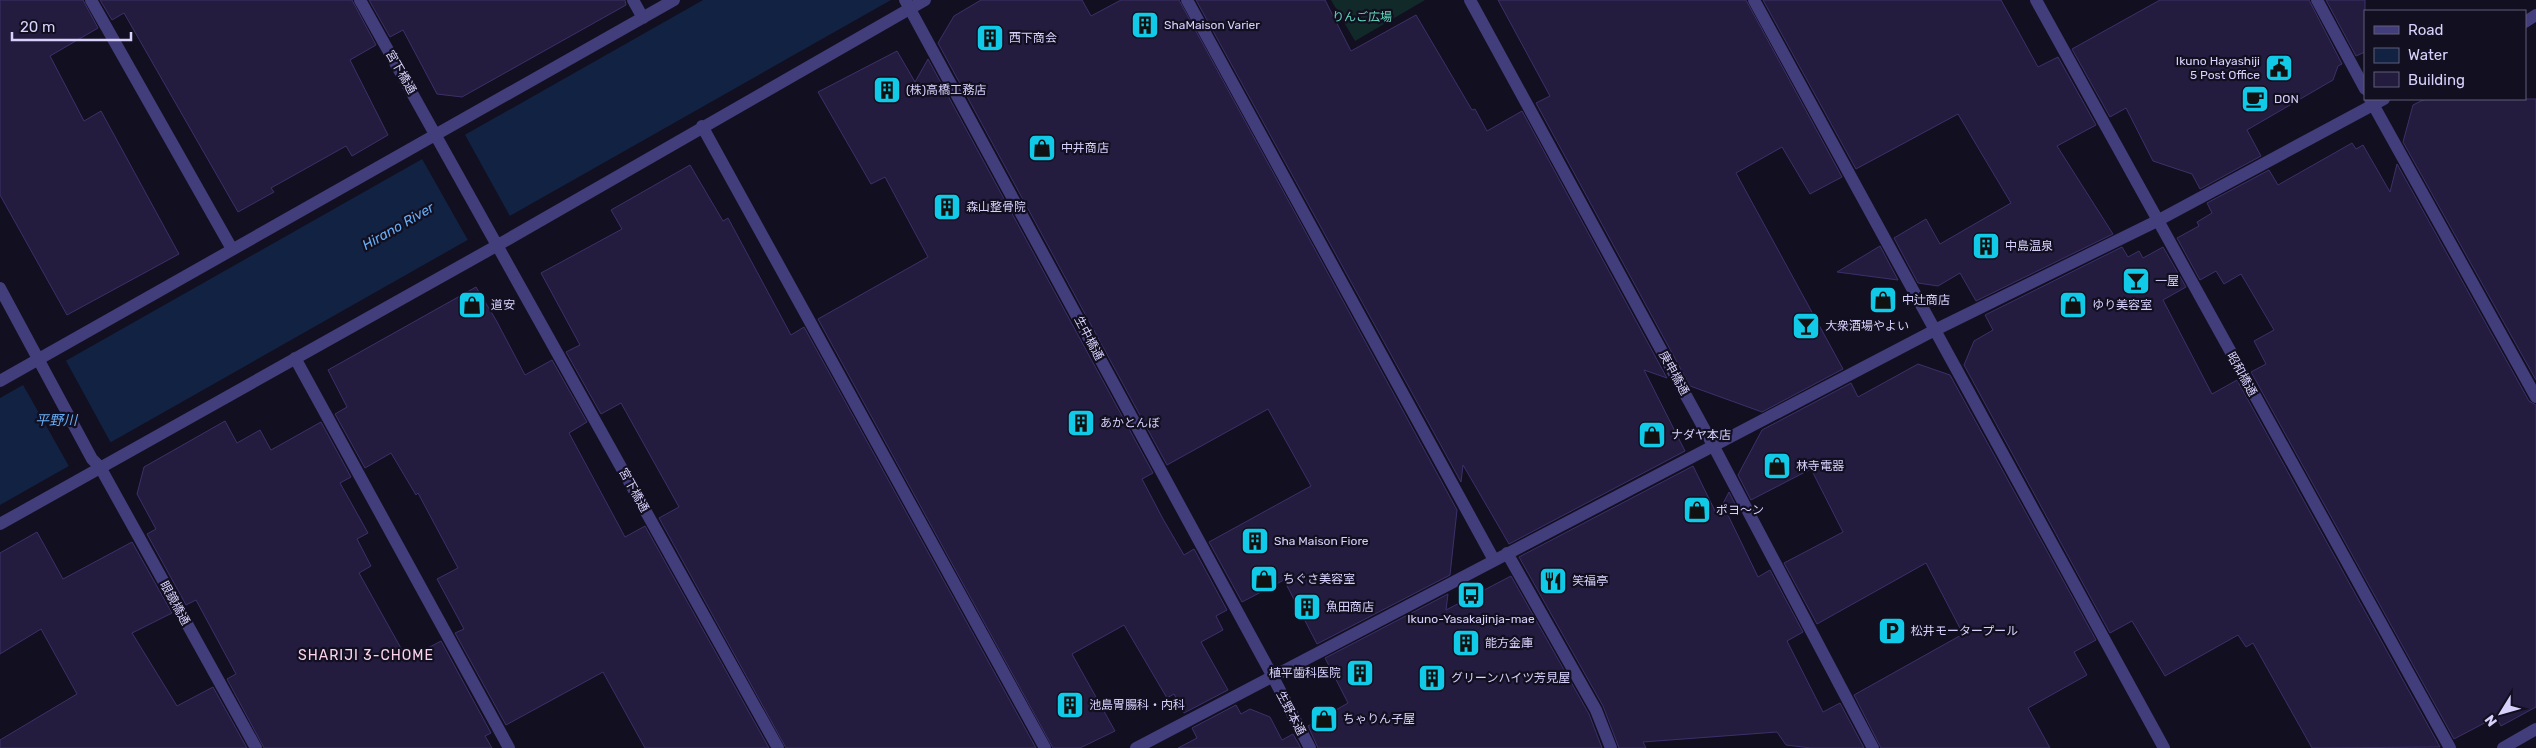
<svg xmlns="http://www.w3.org/2000/svg" width="2536" height="748" viewBox="0 0 2536 748" font-family="Rubik,'Noto Sans JP',sans-serif">
	<style>
		.green { fill: #122929 }
		.water { fill: #112242 }
		.pier { fill: #120f20 }
		.building { fill: #241c3f; stroke: #3d306a }
		.lines { fill: none; stroke-linecap: round; stroke-linejoin: round }
		.pedestrian { stroke: #423d7b; stroke-width: 12 }
		.minor { stroke: #423d7b; stroke-width: 12 }
		.tertiary { stroke: #423d7b; stroke-width: 12 }
		.labels { text-anchor: middle; stroke-width: 4.5; stroke-linejoin: round; paint-order: stroke }
		.park-label { font-size: 12px; fill: #63d6bd; stroke: #120f20 }
		.poi-label { font-size: 12px; fill: #d7d1fc; stroke: #120f20; text-anchor: start }
		.street-label { font-size: 12px; fill: #d7d1fc; stroke: #120f20 }
		.water-label { font-size: 14px; font-style: italic; fill: #67adf4; stroke: #120f20 }
		.neighbourhood-label { font-size: 14px; letter-spacing: 1px; fill: #fcd3eb; stroke: #120f20 }
	</style>
	<rect width="100%" height="100%" fill="#120f20"/>
	<path class="green" d="M 1331,0 L 1425,0 L 1355,41 Z"/>
	<path class="water" d="M 703,0 L 891,0 L 0,505 L 0,398 Z"/>
	<path class="pier" d="M 464,133 L 511,218 L 469,242 L 421,157 Z
		M 65,359 L 112,445 L 70,468 L 22,383 Z"/>
	<path class="building" d="M 0,0 L 83,0 L 98,28 L 50,56 L 84,121 L 101,111 L 179,254 L 67,315 L 0,195 Z
		M 100,0 L 352,0 L 376,45 L 350,60 L 388,135 L 352,156 L 346,146 L 271,188 L 274,192 L 238,212 L 124,13 L 112,20 Z
		M 369,0 L 625,0 L 626,5 L 462,97 L 437,94 L 403,30 L 390,37 Z
		M 981,0 L 1082,0 L 1091,16 L 1121,0 L 1179,0 L 1457,510 L 1450,575 L 1317,644 L 1284,580 L 1242,602 L 1209,542 L 1311,486 L 1268,409 L 1167,465 L 938,43 L 954,16 Z
		M 1196,0 L 1325,0 L 1351,51 L 1416,15 L 1472,110 L 1475,109 L 1487,131 L 1522,111 L 1667,378 L 1644,370 L 1685,451 L 1509,544 L 1463,465 L 1461,482 Z
		M 1498,0 L 1746,0 L 1842,177 L 1810,194 L 1782,147 L 1736,173 L 1843,369 L 1762,412 L 1690,386 L 1536,103 L 1550,96 Z
		M 1763,0 L 2001,0 L 2038,67 L 2058,57 L 2096,125 L 2057,146 L 2113,234 L 1976,301 L 1960,273 L 1938,286 L 1918,283 L 1894,238 L 1926,219 L 1940,244 L 2011,203 L 1958,114 L 1856,169 Z
		M 2160,0 L 2309,0 L 2342,64 L 2338,66 L 2333,80 L 2247,130 L 2261,156 L 2200,189 L 2192,174 L 2153,161 L 2126,108 L 2110,117 L 2072,49 Z
		M 2326,0 L 2365,0 L 2365,52 L 2356,56 Z
		M 897,51 L 915,82 L 928,59 L 1153,473 L 1142,479 L 1163,519 L 1184,555 L 1194,549 L 1227,610 L 1216,616 L 1223,630 L 1201,642 L 1228,690 L 1184,713 L 1174,694 L 1167,698 L 1124,625 L 1072,654 L 1115,731 L 1080,748 L 1053,748 L 818,319 L 928,257 L 885,177 L 871,184 L 818,92 Z
		M 2425,99 L 2536,99 L 2536,380 L 2403,142 L 2413,105 Z
		M 2352,143 L 2356,149 L 2363,145 L 2390,192 L 2397,164 L 2529,401 L 2536,405 L 2536,707 L 2501,726 L 2496,717 L 2454,739 L 2251,372 L 2266,364 L 2254,341 L 2274,330 L 2241,274 L 2224,284 L 2216,271 L 2200,280 L 2177,238 L 2199,226 L 2197,222 L 2212,213 L 2207,203 L 2269,170 L 2278,185 Z
		M 690,165 L 723,221 L 728,218 L 791,335 L 804,327 L 1036,748 L 786,748 L 659,518 L 679,507 L 621,403 L 601,414 L 566,352 L 580,345 L 541,273 L 622,229 L 611,210 Z
		M 1880,246 L 1898,280 L 1837,272 Z
		M 2122,247 L 2128,257 L 2139,251 L 2143,258 L 2163,247 L 2186,287 L 2163,300 L 2212,394 L 2237,380 L 2440,747 L 2312,748 L 2253,643 L 2246,647 L 2238,635 L 2165,676 L 2132,621 L 2110,633 L 1964,365 L 1974,341 L 1993,330 L 1985,315 Z
		M 476,287 L 496,320 L 525,375 L 552,360 L 587,422 L 569,433 L 625,537 L 645,526 L 769,748 L 645,748 L 603,672 L 506,725 L 455,633 L 464,629 L 437,579 L 458,568 L 418,493 L 416,495 L 391,453 L 365,468 L 335,414 L 347,407 L 328,370 Z
		M 1918,364 L 1950,375 L 2096,640 L 2074,652 L 2087,675 L 2028,708 L 2050,748 L 1881,748 L 1854,695 L 1963,634 L 1926,563 L 1817,624 L 1784,563 L 1843,532 L 1811,469 L 1751,500 L 1738,475 L 1762,430 L 1851,383 L 1858,397 Z
		M 225,421 L 237,443 L 260,430 L 271,450 L 321,422 L 351,477 L 340,483 L 368,533 L 357,539 L 371,566 L 359,573 L 407,659 L 441,641 L 491,733 L 485,736 L 492,748 L 264,748 L 227,679 L 236,674 L 196,600 L 186,605 L 147,534 L 156,529 L 137,494 L 144,467 Z
		M 1693,466 L 1717,515 L 1729,492 L 1737,508 L 1727,513 L 1758,577 L 1770,570 L 1803,632 L 1787,641 L 1823,712 L 1840,703 L 1864,748 L 1811,748 L 1786,745 L 1777,732 L 1643,742 L 1646,748 L 1619,748 L 1603,706 L 1519,557 Z
		M 37,532 L 63,579 L 132,542 L 172,613 L 132,633 L 177,706 L 213,687 L 247,748 L 0,748 L 0,740 L 77,694 L 41,629 L 0,654 L 0,553 Z
		M 1511,576 L 1589,714 L 1602,748 L 1318,748 L 1308,726 L 1348,703 L 1325,658 L 1448,594 L 1446,610 Z
		M 1236,705 L 1241,714 L 1250,709 L 1270,717 L 1282,740 L 1293,734 L 1301,748 L 1178,748 L 1197,738 L 1192,728 Z"/>
	<g class="lines">
		<path class="pedestrian" d="M 1273,677 L 1310,748"/>
		<path class="minor" d="M 91,0 L 232,249
			M 360,0 L 778,748
			M 633,0 L 643,18
			M 1187,0 L 1494,560
			M 1470,0 L 1713,445 L 1873,748
			M 1754,0 L 2164,748
			M 2036,0 L 2450,748
			M 2317,0 L 2365,89
			M 2525,22 L 2536,15
			M 2370,99 L 2536,397
			M 702,126 L 1045,748
			M 0,288 L 92,459 L 100,467 L 256,748
			M 295,358 L 509,748
			M 0,381 L 674,0
			M 0,524 L 498,245 L 925,0
			M 1507,553 L 1596,710 L 1611,748
			M 1136,748 L 1935,330 L 2157,221 L 2384,99
			M 2503,748 L 2536,729"/>
		<path class="tertiary" d="M 905,0 L 1273,677"/>
	</g>
	<defs>
		<g id="building-square" transform="scale(1.4375)"><rect x="-9" y="-9" width="18" height="18" rx="4" fill="#11cae7" stroke="#120f20"/><path d="M-4-6H4V6H1V3H-1V6H-4ZM-2.5-4.3h1.7v1.8h-1.7ZM.8-4.3h1.7v1.8H.8ZM-2.5-1h1.7V.8h-1.7ZM.8-1h1.7V.8H.8Z" fill="#111"/></g>
		<g id="civic-square" transform="scale(1.4375)"><rect x="-9" y="-9" width="18" height="18" rx="4" fill="#11cae7" stroke="#120f20"/><path d="M-.6-6.5H3V-4.5H.6V-3L4-1V1h2V6H-6V1h2V-1L-.6-3ZM-1.2 2.5V6h2.4V2.5Z" fill="#111"/></g>
		<g id="cafe-square" transform="scale(1.4375)"><rect x="-9" y="-9" width="18" height="18" rx="4" fill="#11cae7" stroke="#120f20"/><path d="M-5.5-4.5H6V0H3Q3 3.5 0 3.5H-2.5Q-5.5 3.5-5.5 0ZM3-3.2v2h1.7v-2ZM-6 4.5H4V6H-6Z" fill="#111"/></g>
		<g id="shop-square" transform="scale(1.4375)"><rect x="-9" y="-9" width="18" height="18" rx="4" fill="#11cae7" stroke="#120f20"/><path d="M-5-2.5h2.3a2.7 3.5 0 0 1 5.4 0H5L5.5 6h-11ZM-1.5-2.5h3a1.5 2.3 0 0 0-3 0Z" fill="#111"/></g>
		<g id="bar-square" transform="scale(1.4375)"><rect x="-9" y="-9" width="18" height="18" rx="4" fill="#11cae7" stroke="#120f20"/><path d="M-6-5H6L.8 .8V4.5H3.5V6h-7V4.5H-.8V.8Z" fill="#111"/></g>
		<g id="restaurant-square" transform="scale(1.4375)"><rect x="-9" y="-9" width="18" height="18" rx="4" fill="#11cae7" stroke="#120f20"/><path d="M-5-6h1v4h1v-4h1v4h1v-4h1v5L-1.5 .5V6h-2V.5L-5-1ZM5-6V6H3V1.5H1.5Q1.5-4 5-6Z" fill="#111"/></g>
		<g id="bus-square" transform="scale(1.4375)"><rect x="-9" y="-9" width="18" height="18" rx="4" fill="#11cae7" stroke="#120f20"/><path d="M-5-6H5V4H4V6H2V4H-2V6H-4V4H-5ZM-3.5-4V0h7V-4ZM-3.5 1.2v1.5H-2V1.2ZM2 1.2v1.5H3.5V1.2Z" fill="#111"/></g>
		<g id="parking-square" transform="scale(1.4375)"><rect x="-9" y="-9" width="18" height="18" rx="4" fill="#11cae7" stroke="#120f20"/><path d="M-3.5-5.5H1a3.5 3.5 0 0 1 0 7H-1V5.5H-3.5ZM-1-3.4V-.6H.8a1.4 1.4 0 0 0 0-2.8Z" fill="#111"/></g>
	</defs>
	<g fill-rule="evenodd">
		<use href="#building-square" x="1145" y="25"/>
		<use href="#building-square" x="990" y="38"/>
		<use href="#civic-square" x="2279" y="68"/>
		<use href="#building-square" x="887" y="90"/>
		<use href="#cafe-square" x="2255" y="99"/>
		<use href="#shop-square" x="1042" y="148"/>
		<use href="#building-square" x="947" y="207"/>
		<use href="#building-square" x="1986" y="246"/>
		<use href="#bar-square" x="2136" y="281"/>
		<use href="#shop-square" x="1883" y="300"/>
		<use href="#shop-square" x="472" y="305"/>
		<use href="#shop-square" x="2073" y="305"/>
		<use href="#bar-square" x="1806" y="326"/>
		<use href="#building-square" x="1081" y="423"/>
		<use href="#shop-square" x="1652" y="435"/>
		<use href="#shop-square" x="1777" y="466"/>
		<use href="#shop-square" x="1697" y="510"/>
		<use href="#building-square" x="1255" y="541"/>
		<use href="#shop-square" x="1264" y="579"/>
		<use href="#restaurant-square" x="1553" y="581"/>
		<use href="#bus-square" x="1471" y="595"/>
		<use href="#building-square" x="1307" y="607"/>
		<use href="#parking-square" x="1892" y="631"/>
		<use href="#building-square" x="1466" y="643"/>
		<use href="#building-square" x="1360" y="673"/>
		<use href="#building-square" x="1432" y="678"/>
		<use href="#building-square" x="1070" y="705"/>
		<use href="#shop-square" x="1324" y="719"/>
	</g>
	<g class="labels">
		<g class="park-label">
			<text x="1362" y="21">りんご広場</text>
		</g>
		<g class="poi-label">
			<text x="1164" y="29">ShaMaison Varier</text>
			<text x="1009" y="42">西下商会</text>
			<text x="2260" y="65" text-anchor="end">Ikuno Hayashiji<tspan x="2260" dy="14">5 Post Office</tspan></text>
			<text x="906" y="94">(株)高橋工務店</text>
			<text x="2274" y="103">DON</text>
			<text x="1061" y="152">中井商店</text>
			<text x="966" y="211">森山整骨院</text>
			<text x="2005" y="250">中島温泉</text>
			<text x="2155" y="285">一屋</text>
			<text x="1902" y="304">中辻商店</text>
			<text x="491" y="309">道安</text>
			<text x="2092" y="309">ゆり美容室</text>
			<text x="1825" y="330">大衆酒場やよい</text>
			<text x="1100" y="427">あかとんぼ</text>
			<text x="1671" y="439">ナダヤ本店</text>
			<text x="1796" y="470">林寺電器</text>
			<text x="1716" y="514">ポヨ～ン</text>
			<text x="1274" y="545">Sha Maison Fiore</text>
			<text x="1283" y="583">ちぐさ美容室</text>
			<text x="1572" y="585">笑福亭</text>
			<text x="1326" y="611">魚田商店</text>
			<text x="1471" y="623" text-anchor="middle">Ikuno-Yasakajinja-mae</text>
			<text x="1911" y="635">松井モータープール</text>
			<text x="1485" y="647">能方金庫</text>
			<text x="1341" y="677" text-anchor="end">植平歯科医院</text>
			<text x="1451" y="682">グリーンハイツ芳見屋</text>
			<text x="1089" y="709">池島胃腸科・内科</text>
			<text x="1343" y="723">ちゃりん子屋</text>
		</g>
		<g class="street-label">
			<text transform="translate(401 72) rotate(60)" y="4">宮下橋通</text>
			<text transform="translate(1089 338) rotate(62)" y="4">生中橋通</text>
			<text transform="translate(1674 373) rotate(61)" y="4">庚申橋通</text>
			<text transform="translate(2242 374) rotate(61)" y="4">昭和橋通</text>
			<text transform="translate(634 490) rotate(61)" y="4">宮下橋通</text>
			<text transform="translate(175 603) rotate(61)" y="4">眼鏡橋通</text>
			<text transform="translate(1291 713) rotate(62)" y="4">生野本通</text>
		</g>
		<g class="water-label">
			<text transform="translate(398 226) rotate(-30)" y="5">Hirano River</text>
			<text x="56" y="425">平野川</text>
		</g>
		<g class="neighbourhood-label">
			<text x="366" y="660">SHARIJI 3-CHOME</text>
		</g>
	</g>
	<rect x="2364" y="10" width="162" height="90" fill="#120f20" stroke="#615d78"/>
	<rect x="2374" y="26" width="25" height="8" fill="#423d7b" stroke="#615d78"/>
	<text x="2408" y="35" font-size="15" fill="#d7d1fc">Road</text>
	<rect x="2374" y="48" width="25" height="15" fill="#112242" stroke="#615d78"/>
	<text x="2408" y="60" font-size="15" fill="#d7d1fc">Water</text>
	<rect x="2374" y="72" width="25" height="15" fill="#241c3f" stroke="#615d78"/>
	<text x="2408" y="85" font-size="15" fill="#d7d1fc">Building</text>
	<g transform="translate(2501 713) rotate(233)" stroke="#120f20" stroke-width="4" paint-order="stroke">
	<path d="M0-4L9 19L0 12L-9 19Z" fill="#d7d1fc"/>
	<text y="-8" font-size="14" font-weight="bold" text-anchor="middle" fill="#d7d1fc">N</text>
	</g>
	<path d="M12 32v8h119v-8" fill="none" stroke="#d7d1fc" stroke-width="2.5"/>
	<text x="20" y="32" font-size="15" fill="#d7d1fc" stroke="#120f20" stroke-width="4" paint-order="stroke">20 m</text>
</svg>
